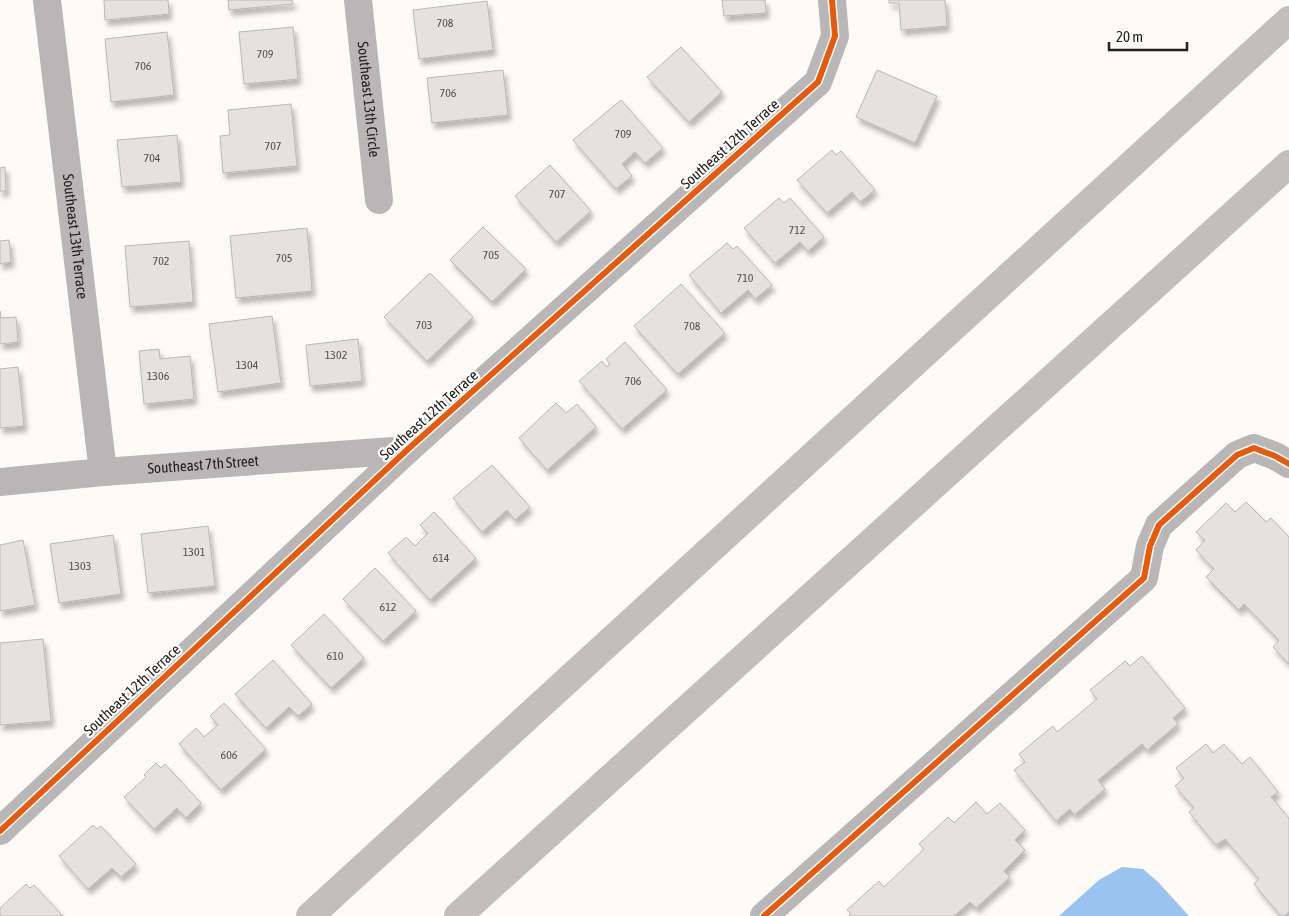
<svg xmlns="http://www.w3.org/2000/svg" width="1289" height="916" viewBox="0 0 1289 916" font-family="'Asap Condensed',sans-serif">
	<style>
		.water { fill: #99c4ef }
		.building { fill: #e5e1de; stroke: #bab7b4; filter: url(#shadow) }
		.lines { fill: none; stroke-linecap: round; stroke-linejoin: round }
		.street { stroke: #b9b6b7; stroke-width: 28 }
		.highway { stroke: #c1bebd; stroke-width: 28 }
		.cycleway-casing { stroke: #fff; stroke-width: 9 }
		.cycleway { stroke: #e8590c; stroke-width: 6 }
		.labels { text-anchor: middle; stroke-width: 4.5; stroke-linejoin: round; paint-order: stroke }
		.number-label { font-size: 12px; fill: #54504c }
		.street-label { font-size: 15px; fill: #24201c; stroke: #fff }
	</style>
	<defs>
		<filter id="shadow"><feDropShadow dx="3" dy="5.5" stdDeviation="2.5" flood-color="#0004"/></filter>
	</defs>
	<rect width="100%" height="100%" fill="#fdfaf8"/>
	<path class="water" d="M 1122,867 L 1143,869 L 1158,882 L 1189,916 L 1059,916 L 1099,880 Z"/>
	<path class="building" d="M 104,0 L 168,0 L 169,14 L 105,20 Z
		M 228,0 L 292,0 L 293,4 L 229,10 Z
		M 722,0 L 765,0 L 766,13 L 724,16 Z
		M 889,0 L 945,0 L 947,26 L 901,30 L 899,3 L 889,3 Z
		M 487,1 L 493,50 L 419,59 L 413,10 Z
		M 293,27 L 298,79 L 244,84 L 239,32 Z
		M 167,32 L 174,95 L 111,102 L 105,39 Z
		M 681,47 L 722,92 L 689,122 L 647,77 Z
		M 503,70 L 508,115 L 432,123 L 427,78 Z
		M 877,70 L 937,96 L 915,143 L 856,117 Z
		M 621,100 L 663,148 L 645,163 L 635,152 L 622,164 L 632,176 L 616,189 L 573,140 Z
		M 291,104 L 297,166 L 223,173 L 220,136 L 230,135 L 228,110 Z
		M 177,135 L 181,182 L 122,187 L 117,140 Z
		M 832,150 L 836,155 L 841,151 L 875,190 L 860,202 L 852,192 L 827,213 L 797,180 Z
		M 550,165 L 591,211 L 556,242 L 515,196 Z
		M 5,167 L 6,191 L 0,191 L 0,168 Z
		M 779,198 L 784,203 L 790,198 L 824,237 L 808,251 L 800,242 L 775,263 L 744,228 Z
		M 483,227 L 526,269 L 492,302 L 450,260 Z
		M 307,228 L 312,291 L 236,298 L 230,236 Z
		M 9,240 L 11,262 L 0,264 L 0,241 Z
		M 189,241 L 193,302 L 130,307 L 125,246 Z
		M 727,243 L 733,249 L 737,246 L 772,285 L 755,299 L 748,290 L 721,313 L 689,275 Z
		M 430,273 L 473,317 L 427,361 L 384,317 Z
		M 681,284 L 725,333 L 678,374 L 634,326 Z
		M 0,311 L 1,318 L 16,317 L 18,342 L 0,344 Z
		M 272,316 L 281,383 L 218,392 L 209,324 Z
		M 358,339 L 362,381 L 310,386 L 306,345 Z
		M 625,342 L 667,390 L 622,429 L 579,381 L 602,361 L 607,367 L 610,364 L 606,359 Z
		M 159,349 L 160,359 L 190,356 L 194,399 L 144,404 L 139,351 Z
		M 18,367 L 24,426 L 0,428 L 0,369 Z
		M 556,403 L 566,413 L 577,404 L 596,427 L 547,470 L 519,438 Z
		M 492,465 L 530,507 L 515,520 L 507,510 L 482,532 L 453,498 Z
		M 1246,502 L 1266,522 L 1271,518 L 1289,537 L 1289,664 L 1273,647 L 1279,640 L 1244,604 L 1239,610 L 1206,577 L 1214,569 L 1196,550 L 1205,540 L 1196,532 L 1226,503 L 1235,512 Z
		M 434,512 L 476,558 L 430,600 L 388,553 L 406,537 L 415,546 L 428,533 L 420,525 Z
		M 208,526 L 215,586 L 148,593 L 141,534 Z
		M 113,535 L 121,594 L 59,603 L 50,544 Z
		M 23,540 L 35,605 L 0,611 L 0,545 Z
		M 375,568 L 416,611 L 383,641 L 343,599 Z
		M 324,614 L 364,658 L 331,688 L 291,645 Z
		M 43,639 L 51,721 L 0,725 L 0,643 Z
		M 1142,656 L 1185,708 L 1173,718 L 1178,724 L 1147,750 L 1142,744 L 1098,780 L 1105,789 L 1074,815 L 1070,809 L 1056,821 L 1014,770 L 1025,762 L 1019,754 L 1053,726 L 1057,732 L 1097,699 L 1090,690 L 1125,661 L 1130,666 Z
		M 273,660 L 312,704 L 298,716 L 289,707 L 266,728 L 235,694 Z
		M 224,703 L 266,749 L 221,790 L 179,744 L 196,728 L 204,737 L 218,725 L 210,716 Z
		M 1206,744 L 1213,753 L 1224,744 L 1242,764 L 1250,757 L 1278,792 L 1271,797 L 1289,818 L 1289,912 L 1284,916 L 1281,916 L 1254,884 L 1259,879 L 1225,839 L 1216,845 L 1189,812 L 1194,808 L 1175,786 L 1184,778 L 1176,768 Z
		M 156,763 L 161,768 L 165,764 L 201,803 L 186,818 L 177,808 L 154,829 L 124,797 L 146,777 L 144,775 Z
		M 976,802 L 987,814 L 1000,803 L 1025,830 L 1015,840 L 1025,850 L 1004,871 L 1010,877 L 976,908 L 970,902 L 954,916 L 849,916 L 851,914 L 847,910 L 879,881 L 884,887 L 924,849 L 919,844 L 948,817 L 954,823 Z
		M 93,825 L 97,829 L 101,826 L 136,864 L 121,877 L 112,868 L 88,889 L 59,856 Z
		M 26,884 L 30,888 L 34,885 L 63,916 L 0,916 L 0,908 Z"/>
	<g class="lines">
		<g class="street">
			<path id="s1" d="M 47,0 L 103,472"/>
			<path id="s2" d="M 358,0 L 379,200"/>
			<path id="s3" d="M 0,482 L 103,472 L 407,450"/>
			<path d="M 0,831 L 407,450 L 818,82 L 835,36 L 832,0"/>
			<path d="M 764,916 L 1144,578 L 1150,546 L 1159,525 L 1237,455 L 1254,448 L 1275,456 L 1289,464"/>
		</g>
		<path class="highway" d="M 310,916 L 1289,20
			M 458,916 L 1289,164"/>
		<g class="cycleway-casing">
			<path id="cycleway" d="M 0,831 L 407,450 L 818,82 L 835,36 L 832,0
				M 764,916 L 1144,578 L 1150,546 L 1159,525 L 1237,455 L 1254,448 L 1275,456 L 1289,464"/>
		</g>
		<use href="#cycleway" class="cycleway"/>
	</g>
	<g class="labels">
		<g class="number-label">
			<text x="445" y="27">708</text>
			<text x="265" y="58">709</text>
			<text x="143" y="70">706</text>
			<text x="448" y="97">706</text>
			<text x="623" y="138">709</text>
			<text x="273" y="150">707</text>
			<text x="152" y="162">704</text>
			<text x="557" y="198">707</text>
			<text x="797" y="234">712</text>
			<text x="491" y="259">705</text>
			<text x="284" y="262">705</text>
			<text x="161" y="265">702</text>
			<text x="745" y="282">710</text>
			<text x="424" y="329">703</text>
			<text x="692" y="330">708</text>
			<text x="336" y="359">1302</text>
			<text x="247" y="369">1304</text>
			<text x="158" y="380">1306</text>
			<text x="633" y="385">706</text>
			<text x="194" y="556">1301</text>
			<text x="441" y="562">614</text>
			<text x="80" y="570">1303</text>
			<text x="388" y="611">612</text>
			<text x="335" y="660">610</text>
			<text x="229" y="759">606</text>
		</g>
		<g class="street-label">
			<text dy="5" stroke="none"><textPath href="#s2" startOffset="100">Southeast 13th Circle</textPath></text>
			<text transform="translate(730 144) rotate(-42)" y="5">Southeast 12th Terrace</text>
			<text dy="5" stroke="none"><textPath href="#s1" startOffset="238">Southeast 13th Terrace</textPath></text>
			<text transform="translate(429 415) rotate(-42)" y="5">Southeast 12th Terrace</text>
			<text dy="5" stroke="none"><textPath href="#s3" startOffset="204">Southeast 7th Street</textPath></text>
			<text transform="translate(132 690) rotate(-43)" y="5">Southeast 12th Terrace</text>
		</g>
	</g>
	<path d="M1109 42v8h78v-8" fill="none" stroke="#24201c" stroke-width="2.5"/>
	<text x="1116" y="42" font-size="15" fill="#24201c" stroke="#ffffff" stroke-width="4" paint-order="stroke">20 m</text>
</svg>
